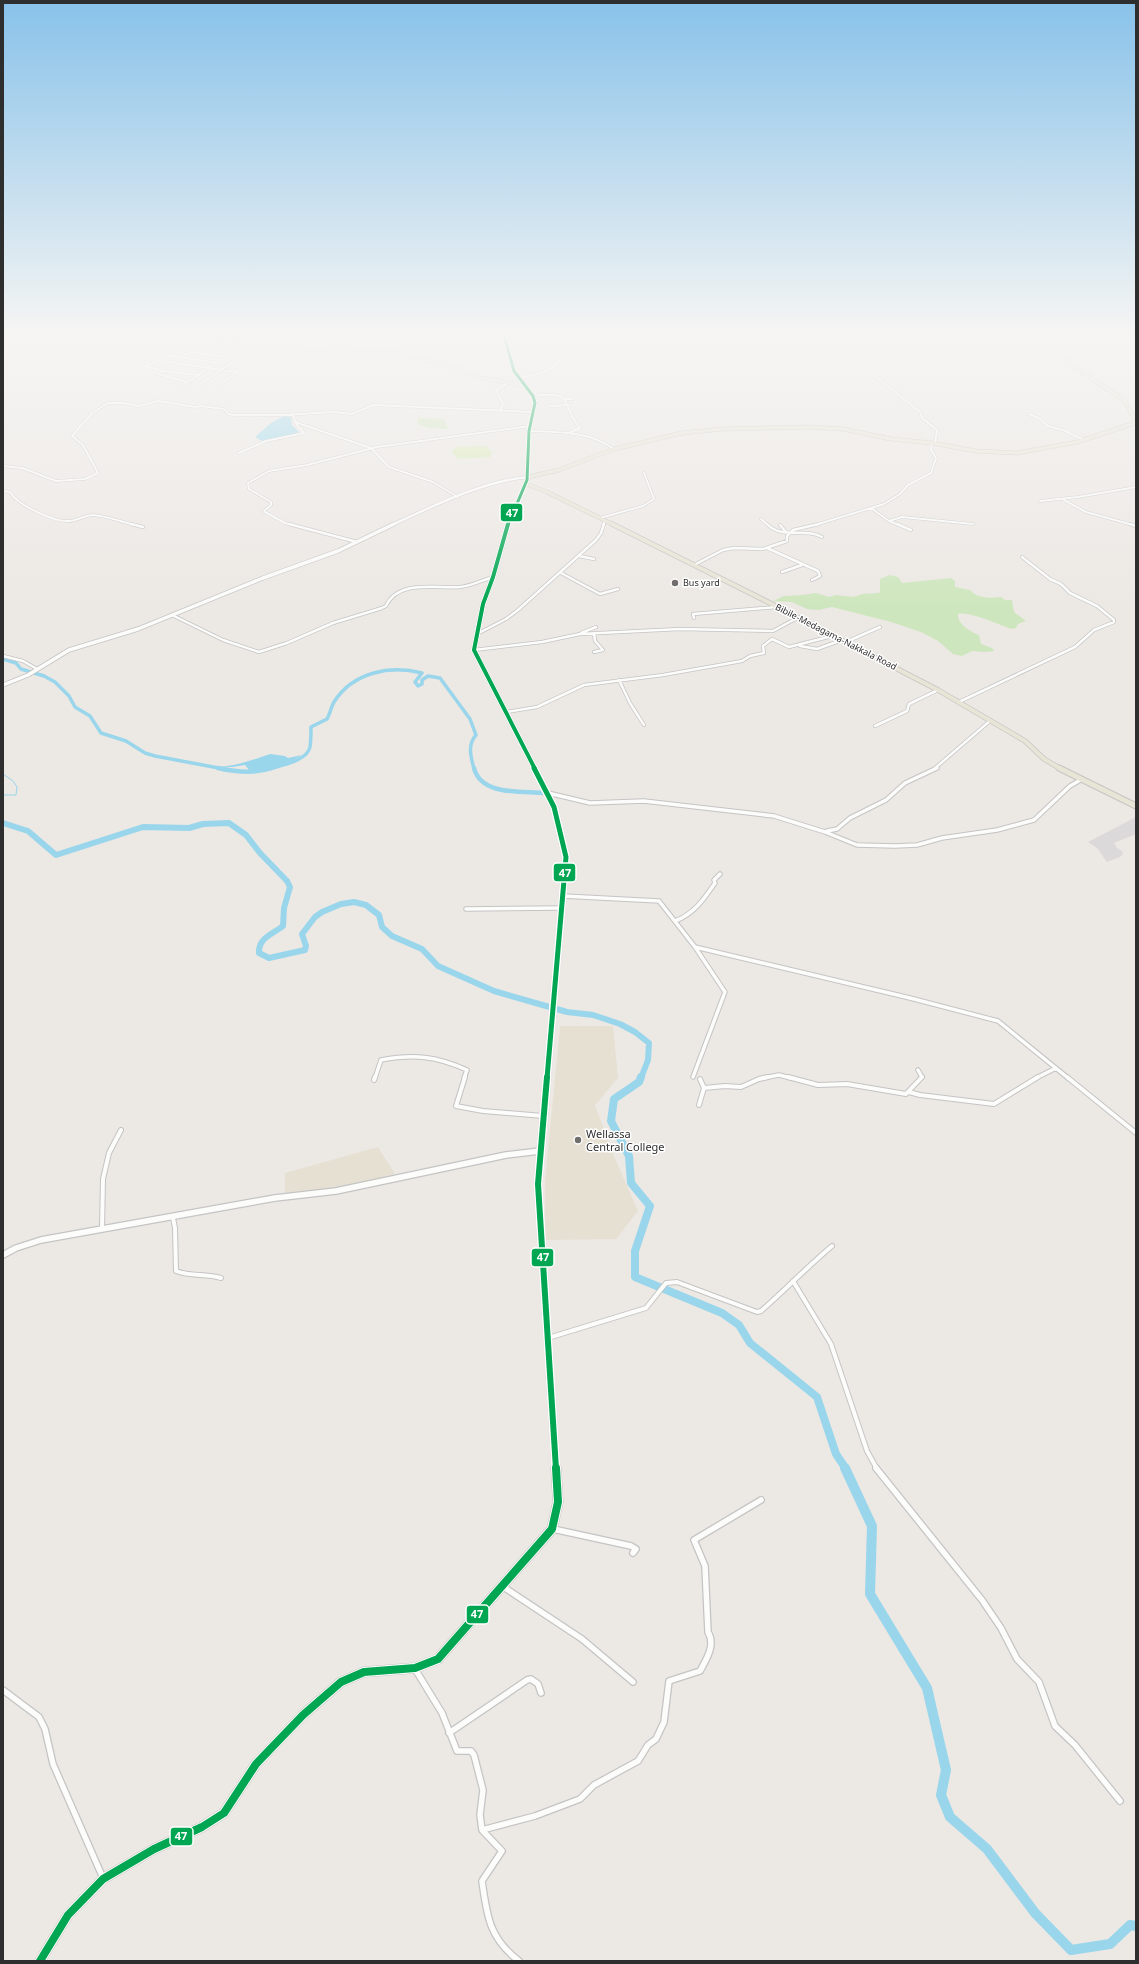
<svg xmlns="http://www.w3.org/2000/svg" width="1139" height="1964" viewBox="0 0 1139 1964" font-family="'Noto Sans',sans-serif">
	<style>
		.industrial { fill: #dcd9db }
		.education { fill: #e6e0d3 }
		.green { fill: #cee6be }
		.pitch { fill: #d9eabb }
		.water { fill: #99d6ec }
		.lines { fill: none; stroke-linecap: round; stroke-linejoin: round }
		.stream { stroke: #99d6ec; stroke-width: 1 }
		.canal-far1 { stroke: #99d6ec; stroke-width: 3.5 }
		.canal { stroke: #99d6ec; stroke-width: 4.5 }
		.river-far2 { stroke: #99d6ec; stroke-width: 6 }
		.river-far1 { stroke: #99d6ec; stroke-width: 8 }
		.river { stroke: #99d6ec; stroke-width: 10 }
		.street-far4-casing { stroke: #c5c4c5; stroke-width: 3 }
		.street-far3-casing { stroke: #c5c4c5; stroke-width: 4 }
		.street-far2-casing { stroke: #c5c4c5; stroke-width: 5.5 }
		.street-far1-casing { stroke: #c5c4c5; stroke-width: 6 }
		.street-casing { stroke: #c5c4c5; stroke-width: 8 }
		.secondary-far2-casing { stroke: #c5c4c5; stroke-width: 3.5 }
		.secondary-far1-casing { stroke: #c5c4c5; stroke-width: 5 }
		.secondary-casing { stroke: #c5c4c5; stroke-width: 8 }
		.primary-far2-casing { stroke: #c6c5c4; stroke-width: 4.5 }
		.primary-far1-casing { stroke: #c6c5c4; stroke-width: 5.5 }
		.primary-casing { stroke: #c6c5c4; stroke-width: 7 }
		.highway-far4-casing { stroke: #c6c5c4; stroke-width: 4.5 }
		.highway-far3-casing { stroke: #c6c5c4; stroke-width: 6 }
		.highway-far2-casing { stroke: #c6c5c4; stroke-width: 8 }
		.highway-far1-casing { stroke: #c6c5c4; stroke-width: 9 }
		.highway-casing { stroke: #c6c5c4; stroke-width: 11 }
		.street-far4 { stroke: #fcfcfb; stroke-width: 2 }
		.street-far3 { stroke: #fcfcfb; stroke-width: 2.5 }
		.street-far2 { stroke: #fcfcfb; stroke-width: 3.5 }
		.street-far1 { stroke: #fcfcfb; stroke-width: 4 }
		.street { stroke: #fcfcfb; stroke-width: 5.5 }
		.secondary-far2 { stroke: #fcfcfb; stroke-width: 2.5 }
		.secondary-far1 { stroke: #fcfcfb; stroke-width: 3.5 }
		.secondary { stroke: #fcfcfb; stroke-width: 5.5 }
		.primary-far2 { stroke: #e8e4d6; stroke-width: 3.5 }
		.primary-far1 { stroke: #e8e4d6; stroke-width: 4 }
		.primary { stroke: #e8e4d6; stroke-width: 5 }
		.highway-far4 { stroke: #eadfd6; stroke-width: 3.5 }
		.highway-far3 { stroke: #eadfd6; stroke-width: 4.5 }
		.highway-far2 { stroke: #eadfd6; stroke-width: 5.5 }
		.highway-far1 { stroke: #eadfd6; stroke-width: 7 }
		.highway { stroke: #eadfd6; stroke-width: 9 }
		.bus-1-far4-casing { stroke: #fff; stroke-width: 5 }
		.bus-1-far3-casing { stroke: #fff; stroke-width: 6 }
		.bus-1-far2-casing { stroke: #fff; stroke-width: 8 }
		.bus-1-far1-casing { stroke: #fff; stroke-width: 9 }
		.bus-1-casing { stroke: #fff; stroke-width: 10 }
		.bus-1-far4 { stroke: #00a651; stroke-width: 3 }
		.bus-1-far3 { stroke: #00a651; stroke-width: 4 }
		.bus-1-far2 { stroke: #00a651; stroke-width: 5 }
		.bus-1-far1 { stroke: #00a651; stroke-width: 6 }
		.bus-1 { stroke: #00a651; stroke-width: 8 }
		.poi-dot { fill: #706f6e; stroke: #fff; stroke-width: 1.5 }
		.labels { text-anchor: middle; stroke-width: 3; stroke-linejoin: round; paint-order: stroke }
		.far-poi-label { font-size: 9px; fill: #2e2e2e; stroke: #fff; text-anchor: start }
		.far-street-label { font-size: 9px; fill: #2e2e2e; stroke: #fff }
		.poi-label { font-size: 11px; fill: #2e2e2e; stroke: #fff; text-anchor: start }
		.line-badge { stroke: #fff; stroke-width: 1.5 }
		.badge-label { font-size: 11px; text-anchor: middle; font-weight: bold; fill: #fff }
	</style>
	<rect width="100%" height="100%" fill="#ece8e4"/>
	<path class="industrial" d="M 1136,817 L 1136,834 L 1114,843 L 1117,848 L 1122,851 L 1123,854 L 1120,857 L 1107,862 L 1097,848 L 1088,842 Z"/>
	<path class="education" d="M 560,1026 L 613,1026 L 618,1078 L 595,1105 L 614,1156 L 638,1211 L 616,1239 L 545,1240 L 545,1182 Z
		M 378,1147 L 395,1174 L 350,1187 L 285,1195 L 285,1173 Z"/>
	<path class="green" d="M 418,418 L 444,419 L 448,429 L 429,428 L 417,424 Z
		M 890,575 L 898,577 L 902,583 L 951,578 L 955,581 L 955,587 L 970,590 C 977,599 991,598 1001,597 L 1005,600 L 1012,600 L 1014,612 L 1026,621 L 1018,624 L 1016,628 L 1012,629 C 999,625 969,611 958,614 C 957,624 971,632 979,635 L 981,644 L 992,648 L 994,651 L 985,652 L 972,651 L 962,656 L 953,654 L 938,641 L 921,632 L 891,622 L 832,607 L 819,610 L 807,609 L 792,602 L 773,601 L 784,596 L 803,595 L 816,593 L 829,597 L 836,595 L 854,597 L 862,594 L 879,593 L 880,591 L 880,579 Z"/>
	<path class="pitch" d="M 485,446 L 492,451 L 491,457 L 458,459 L 451,451 L 457,447 Z"/>
	<path class="water" d="M 284,416 L 291,417 L 292,425 L 299,432 L 295,435 L 262,441 L 255,437 L 271,423 Z
		M 270,754 L 285,756 L 288,758 L 302,755 C 288,765 265,771 249,770 L 245,765 L 233,767 L 215,767 C 234,767 252,760 270,754 Z"/>
	<g class="lines">
		<path class="stream" d="M 3,774 L 13,781 L 17,787 L 16,795 L 3,795"/>
		<path class="canal-far1" d="M 3,659 L 16,663 L 21,669 L 44,676 L 55,682 L 69,696 L 75,707 L 90,716 L 101,733 L 126,741 L 145,753 L 155,756 L 224,769
			M 269,769 C 282,765 307,761 310,747 C 311,740 311,733 311,727 L 327,719 C 330,714 331,707 334,702 C 353,672 390,665 422,673 L 415,682 L 418,686 L 422,684 L 422,680 L 428,676 L 440,678 L 470,719 L 476,735 C 467,745 471,757 474,769"/>
		<path class="canal" d="M 218,768 C 236,772 255,774 272,768
			M 474,768 C 481,796 522,791 543,793"/>
		<path class="river-far2" d="M 3,823 L 28,831 L 56,855 L 143,827 L 189,828 L 203,824 L 229,823 L 246,835 L 260,853 L 287,881 L 290,887 L 284,908 L 283,926 C 273,934 258,938 259,953 L 269,958 L 305,950 L 306,946 L 302,934 L 315,917 L 322,912 L 341,904 L 354,902 L 366,905 L 379,915 L 382,927 L 392,936 L 422,949 L 438,966 L 494,991 L 567,1012 L 593,1015 L 620,1024 L 635,1032 L 649,1043 L 648,1060 L 641,1078"/>
		<path class="river-far1" d="M 641,1077 L 639,1082 L 614,1099 L 611,1121 L 629,1156 L 631,1183 L 650,1206 L 635,1251 L 635,1277 L 722,1313 L 739,1325 L 750,1343 L 817,1397 L 836,1454 L 846,1469"/>
		<path class="river" d="M 845,1468 L 872,1526 L 870,1594 L 927,1688 L 946,1770 L 941,1795 L 950,1817 L 987,1849 L 1035,1913 L 1071,1950 L 1110,1944 L 1130,1925 L 1136,1926"/>
		<g class="street-far4-casing">
			<path id="street-far4" d="M 830,332 L 834,338 L 857,355 L 875,376 L 920,412 L 922,418 L 937,430 L 935,443
				M 456,333 L 491,332
				M 199,346 L 233,351
				M 280,348 L 303,332
				M 186,351 L 225,357
				M 173,356 L 217,363
				M 162,361 L 236,372
				M 145,366 L 163,371 L 199,375
				M 143,367 L 215,339
				M 163,371 L 158,374 L 187,382
				M 520,378 L 541,373 L 556,366 L 555,362 L 567,359 L 571,355 L 605,347 L 666,339
				M 222,383 L 269,347
				M 185,384 L 243,344
				M 201,384 L 256,345
				M 533,396 C 577,390 559,404 580,428 L 571,432
				M 565,399 L 573,399
				M 550,406 L 569,405
				M 501,410 L 503,404 L 496,390 L 506,384
				M 1029,414 L 1039,418 L 1048,426 L 1063,430 L 1084,440
				M 295,422 L 371,448 L 389,467 L 433,482 L 458,497
				M 529,431 C 559,432 588,431 614,449
				M 239,453 L 266,441 L 304,433 L 297,425 L 293,415
				M 3,466 L 22,468 L 56,481 L 85,479 L 98,473 L 83,445 L 72,436 L 92,413 L 108,403 L 123,403 L 139,406 L 159,401 L 195,407 L 201,406 L 224,409 L 228,414 L 234,415 L 284,415 L 334,412 L 352,414 L 373,405 L 532,412
				M 3,491 L 10,492 C 17,505 54,522 69,521 C 77,521 85,515 93,515 C 107,516 122,522 135,525
				M 1064,500 L 1086,512 L 1133,525
				M 1040,501 L 1078,497 L 1136,487
				M 871,508 L 889,521 L 902,517 L 973,524
				M 600,518 L 643,506 L 654,499 L 644,473
				M 761,519 L 768,525
				M 889,521 L 899,525
				M 293,525 L 285,523 L 265,512 L 264,511 L 271,505 L 271,502 L 249,489 L 248,483 L 269,471 L 307,465 L 377,447 L 530,426
				M 603,525 L 605,520
				M 815,525 L 884,504 L 900,494 L 908,485 L 931,473 L 936,458 L 931,450 L 932,443"/>
		</g>
		<g class="street-far3-casing">
			<path id="street-far3" d="M 131,524 L 143,527
				M 289,524 L 357,542
				M 767,524 C 782,540 805,527 822,537
				M 897,524 L 911,530
				M 1130,524 L 1136,526
				M 780,525 L 786,532
				M 767,548 L 818,571 L 820,576 L 812,580
				M 579,556 L 594,559
				M 694,565 L 723,550 L 734,548 L 763,549 L 787,541 L 787,536 L 793,530 L 819,524
				M 782,572 L 802,565
				M 561,573 L 600,594 L 618,589
				M 172,615 L 223,640 L 259,652 L 287,643 L 333,623 L 382,608 L 386,606 C 398,579 437,589 460,587 C 471,586 483,580 493,577
				M 694,618 L 693,614 L 777,607
				M 581,633 L 596,627
				M 477,634 L 506,619 L 518,610 L 596,540 L 601,533 L 604,524
				M 594,634 L 595,641 L 603,650 L 594,652
				M 846,642 L 880,627
				M 800,646 L 817,649 L 842,640
				M 474,650 L 542,642 L 580,634 L 680,629 L 773,631 L 797,618
				M 3,656 L 23,661 L 37,669
				M 619,680 L 630,703 L 644,725
				M 959,702 L 1075,647 L 1094,630 L 1114,622 L 1114,620 L 1097,606 L 1070,593 L 1061,584 L 1050,579 L 1022,557
				M 507,712 L 537,707 L 584,685 L 663,675 L 742,661 L 750,656 L 764,653 L 763,646 L 772,639 L 789,647 L 832,636
				M 875,726 L 907,711 L 909,704 L 938,690
				M 934,769 L 991,720"/>
		</g>
		<g class="street-far2-casing">
			<path id="street-far2" d="M 548,793 L 590,803 L 644,801 L 774,816 L 825,832 L 857,845 L 895,846 L 917,845 L 942,838 L 997,830 L 1034,820 L 1070,786 L 1082,779
				M 827,831 L 837,829 L 850,818 L 886,800 L 905,783 L 937,768
				M 563,896 L 659,901 L 695,947 L 725,992 L 693,1077
				M 466,909 L 561,908
				M 675,921 C 694,914 704,899 715,883 L 714,880 L 720,874
				M 695,947 L 910,998 L 998,1021 L 1068,1078
				M 918,1070 L 922,1077 L 921,1078
				M 375,1078 L 381,1060 C 414,1054 436,1056 467,1070 L 464,1078
				M 763,1078 L 779,1075 L 791,1078
				M 1036,1078 L 1056,1068"/>
		</g>
		<g class="street-far1-casing">
			<path id="street-far1" d="M 465,1077 L 456,1106 L 483,1111 L 543,1116
				M 788,1077 L 818,1085 L 847,1084 L 906,1094 L 922,1077
				M 1067,1077 L 1136,1133
				M 700,1079 L 704,1088 L 725,1086 L 741,1087 L 759,1079 L 768,1077
				M 374,1080 L 375,1077
				M 909,1092 L 920,1095 L 994,1104 L 1038,1077
				M 699,1105 L 704,1088
				M 173,1218 L 175,1228 L 176,1271 C 191,1277 206,1273 221,1278
				M 102,1228 L 103,1179 L 109,1153 L 121,1130
				M 793,1281 L 831,1344 L 867,1451 L 877,1469
				M 548,1338 L 646,1308 L 666,1283 L 677,1282 L 757,1312 L 761,1311 C 785,1290 807,1267 832,1246"/>
		</g>
		<g class="street-casing">
			<path id="street" d="M 876,1468 L 982,1600 L 1001,1628 L 1017,1659 L 1039,1682 L 1055,1726 L 1075,1745 L 1120,1801
				M 553,1529 L 631,1546 L 636,1549 L 633,1553
				M 502,1586 L 582,1639 L 633,1682
				M 415,1669 L 442,1713 L 457,1751 L 471,1751 L 474,1755 L 483,1790 L 480,1815 L 482,1830 L 502,1851 L 482,1881 C 487,1916 489,1938 519,1961
				M 3,1690 L 39,1717 L 45,1729 L 53,1764 L 103,1878
				M 449,1733 L 527,1680 L 531,1679 L 538,1684 L 541,1693
				M 482,1830 L 535,1816 L 580,1799 L 594,1785 L 638,1761 L 648,1745 L 656,1739 L 664,1722 L 669,1681 L 700,1671 C 706,1660 716,1645 708,1632 L 705,1566 L 694,1540 L 761,1500"/>
		</g>
		<g class="secondary-far2-casing">
			<path id="secondary-far2" d="M 392,525 C 433,506 483,481 528,477"/>
		</g>
		<g class="secondary-far1-casing">
			<path id="secondary-far1" d="M 3,685 L 28,675 L 69,650 L 138,629 L 263,578 L 338,551 L 394,524"/>
		</g>
		<g class="secondary-casing">
			<path id="secondary" d="M 3,1255 L 16,1248 L 41,1240 L 275,1198 L 336,1191 L 506,1155 L 540,1151"/>
		</g>
		<g class="primary-far2-casing">
			<path id="primary-far2" d="M 172,332 L 280,348 L 395,353 L 447,365 L 482,378 L 526,386
				M 528,477 L 559,470 L 614,449 L 682,433 L 722,429 L 809,427 L 843,429 L 891,439 L 932,443 L 976,451 L 1017,453 L 1077,442 L 1135,423 L 1134,417 L 1123,399 L 1076,369 L 1048,346 L 1026,332
				M 526,484 L 547,492 L 614,525"/>
		</g>
		<g class="primary-far1-casing">
			<path id="primary-far1" d="M 612,524 L 762,599 L 938,690 L 1025,741 L 1044,759 L 1061,769"/>
		</g>
		<g class="primary-casing">
			<path id="primary" d="M 1059,768 L 1136,806"/>
		</g>
		<g class="highway-far4-casing">
			<path id="highway-far4" d="M 503,332 L 514,371 L 533,396 L 535,403 L 529,431 L 527,480 L 508,525"/>
		</g>
		<g class="highway-far3-casing">
			<path id="highway-far3" d="M 508,524 L 493,577 L 483,604 L 474,650 L 535,769"/>
		</g>
		<g class="highway-far2-casing">
			<path id="highway-far2" d="M 534,768 L 554,807 L 566,857 L 547,1078"/>
		</g>
		<g class="highway-far1-casing">
			<path id="highway-far1" d="M 547,1077 L 538,1184 L 556,1469"/>
		</g>
		<g class="highway-casing">
			<path id="highway" d="M 40,1961 L 68,1915 L 103,1879 L 154,1849 L 202,1827 L 224,1813 L 256,1764 L 303,1715 L 341,1682 L 364,1672 L 415,1668 L 438,1659 L 552,1529 L 558,1502 L 556,1468"/>
		</g>
		<use href="#street-far4" class="street-far4"/>
		<use href="#street-far3" class="street-far3"/>
		<use href="#street-far2" class="street-far2"/>
		<use href="#street-far1" class="street-far1"/>
		<use href="#street" class="street"/>
		<use href="#secondary-far2" class="secondary-far2"/>
		<use href="#secondary-far1" class="secondary-far1"/>
		<use href="#secondary" class="secondary"/>
		<use href="#primary-far2" class="primary-far2"/>
		<use href="#primary-far1" class="primary-far1"/>
		<use href="#primary" class="primary"/>
		<use href="#highway-far4" class="highway-far4"/>
		<use href="#highway-far3" class="highway-far3"/>
		<use href="#highway-far2" class="highway-far2"/>
		<use href="#highway-far1" class="highway-far1"/>
		<use href="#highway" class="highway"/>
		<g class="bus-1-far4-casing">
			<path id="bus-1-far4" d="M 503,332 L 514,371 L 533,396 L 535,403 L 529,431 L 527,480 L 508,525"/>
		</g>
		<g class="bus-1-far3-casing">
			<path id="bus-1-far3" d="M 508,524 L 493,577 L 483,604 L 474,650 L 535,769"/>
		</g>
		<g class="bus-1-far2-casing">
			<path id="bus-1-far2" d="M 534,768 L 554,807 L 566,857 L 547,1078"/>
		</g>
		<g class="bus-1-far1-casing">
			<path id="bus-1-far1" d="M 547,1077 L 538,1184 L 556,1469"/>
		</g>
		<g class="bus-1-casing">
			<path id="bus-1" d="M 40,1961 L 68,1915 L 103,1879 L 154,1849 L 202,1827 L 224,1813 L 256,1764 L 303,1715 L 341,1682 L 364,1672 L 415,1668 L 438,1659 L 552,1529 L 558,1502 L 556,1468"/>
		</g>
		<use href="#bus-1-far4" class="bus-1-far4"/>
		<use href="#bus-1-far3" class="bus-1-far3"/>
		<use href="#bus-1-far2" class="bus-1-far2"/>
		<use href="#bus-1-far1" class="bus-1-far1"/>
		<use href="#bus-1" class="bus-1"/>
	</g>
	<linearGradient id="sky" x2="0" y2="1"><stop stop-color="#88c2ea"/><stop offset="0.55" stop-color="#f6f5f3"/><stop offset="1" stop-color="#f6f5f3" stop-opacity="0"/></linearGradient>
	<rect width="1139" height="607" fill="url(#sky)"/>
	<g class="poi-dot">
		<circle cx="675" cy="583" r="4"/>
		<circle cx="578" cy="1140" r="4"/>
	</g>
	<g class="labels">
		<g class="far-poi-label">
			<text x="683" y="586">Bus yard</text>
		</g>
		<g class="far-street-label">
			<text transform="translate(836 637) rotate(27)" y="3">Bibile-Medagama-Nakkala Road</text>
		</g>
		<g class="poi-label">
			<text x="586" y="1138">Wellassa<tspan x="586" dy="13">Central College</tspan></text>
		</g>
	</g>
	<g class="line-badge">
		<rect x="500" y="503" width="23" height="19" rx="4" fill="#00a651"/>
		<rect x="553" y="863" width="23" height="19" rx="4" fill="#00a651"/>
		<rect x="531" y="1248" width="23" height="19" rx="4" fill="#00a651"/>
		<rect x="466" y="1605" width="23" height="19" rx="4" fill="#00a651"/>
		<rect x="170" y="1827" width="23" height="19" rx="4" fill="#00a651"/>
	</g>
	<g class="badge-label">
		<text x="512" y="517">47</text>
		<text x="565" y="877">47</text>
		<text x="543" y="1261">47</text>
		<text x="477" y="1618">47</text>
		<text x="181" y="1840">47</text>
	</g>
	<rect width="1139" height="1964" fill="none" stroke="#2e2e2e" stroke-width="8"/>
</svg>
